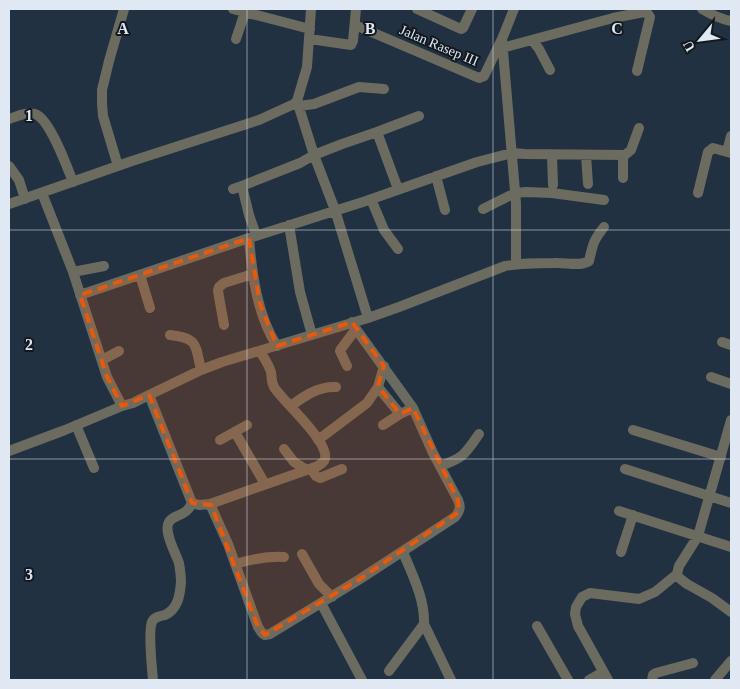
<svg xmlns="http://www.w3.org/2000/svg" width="740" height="689" viewBox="0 0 740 689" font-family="Georgia,serif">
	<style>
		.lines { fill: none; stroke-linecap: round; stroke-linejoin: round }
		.minor { stroke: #6c6b60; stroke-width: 10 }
		.marked { fill: #e8590c; fill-opacity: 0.2; stroke: #e8590c; stroke-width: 4; stroke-dasharray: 10 6; stroke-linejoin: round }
		.grid { fill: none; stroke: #dfe8f3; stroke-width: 1; stroke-opacity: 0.55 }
		.labels { text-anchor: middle; stroke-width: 4; stroke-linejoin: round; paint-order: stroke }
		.street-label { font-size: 14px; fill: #dfe8f3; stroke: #12181f }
		.grid-label { font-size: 16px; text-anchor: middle; font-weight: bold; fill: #dfe8f3; stroke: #12181f; stroke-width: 4; stroke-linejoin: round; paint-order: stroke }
	</style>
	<rect width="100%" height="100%" fill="#223141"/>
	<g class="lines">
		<path class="minor" d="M 233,9 L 310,29
			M 417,9 L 461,29 L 463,28 L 472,9
			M 702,9 C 712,15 720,19 731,21
			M 355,25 L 479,78 L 484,76 L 502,39 L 514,9
			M 236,39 L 245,12
			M 310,39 L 351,45 L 353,41 L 356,9
			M 502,39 L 516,203 L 516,264
			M 532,40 L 539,49 L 550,70
			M 502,48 L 613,18 L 644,12 L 648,14 L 650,17 L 637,71
			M 297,101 L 314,155 L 335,210 L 368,318
			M 299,106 L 314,104 L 359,87 L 384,89
			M 9,119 C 17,116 26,112 35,114 C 50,119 67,167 73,182
			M 377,132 L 398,189
			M 727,152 L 731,136
			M 552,155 L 553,185
			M 586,155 L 588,184
			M 9,166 L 19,180 L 25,199
			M 118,166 L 103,116 L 102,104 L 102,90 L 109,61 L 124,9
			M 436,176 L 445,210
			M 623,178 L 623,155
			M 242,186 L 300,163 L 314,155 L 342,144 L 377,132 L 419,116
			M 233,189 L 242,186 L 249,215 L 256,235
			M 42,193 L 73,272 L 107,377 L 122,406 L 133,403 L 149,395 L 192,503 L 199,505 L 210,504 L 228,544 L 258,627 L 262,633 L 265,635 L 270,634 L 360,579 L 455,517 C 460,511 461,507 458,500 L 433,453 L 413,408 L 356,329 L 352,322
			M 698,193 L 708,152 L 713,148 L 731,153
			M 371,199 L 384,230 L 398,249
			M 9,204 L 132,161 L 259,120 L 294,104 L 297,101 L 307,67 L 311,9
			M 483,209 L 515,193 L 526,192 L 552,193 L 604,200
			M 289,225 L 300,292 L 312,335
			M 249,238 C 252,274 257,315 277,346
			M 73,272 L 104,266
			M 140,275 L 150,308
			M 80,295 L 249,238 L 366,201 L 477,162 L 512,153 L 525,154 L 625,155 L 631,150 L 639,128
			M 224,325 L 219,297 L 218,290 L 219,287 L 224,283 L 253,274
			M 170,335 C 199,338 195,345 201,370
			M 722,342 L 731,345
			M 102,360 L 119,351
			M 347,366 L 340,351 L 341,349 L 356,329
			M 384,366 L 378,387 L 400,414 L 413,408
			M 711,377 L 731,384
			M 149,395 L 201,370 L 222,362 L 368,318 L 399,307 L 505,266 C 521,263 538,263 554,263 C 565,262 580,267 589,261 C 593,244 593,241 604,227
			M 291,406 C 304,396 319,386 336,387
			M 731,420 L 698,536 L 679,566 L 677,574 L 678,577 L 687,584 L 712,598 L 731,612
			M 76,425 L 94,468
			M 383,425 L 400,414
			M 633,430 L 721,457
			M 235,432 L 265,484
			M 220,440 L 247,425
			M 318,440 L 367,403 L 378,387
			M 284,449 L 294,462 L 307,470
			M 9,451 L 65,430 L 122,406
			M 440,466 C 464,458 465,454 479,434
			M 311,469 L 316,476 L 320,478 L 342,469
			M 625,469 L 731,503
			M 210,504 L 318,466 C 319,465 324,462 324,461 C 334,445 282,401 274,387 C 271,382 272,377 271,372 C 269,365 264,358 260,351
			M 619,511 L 731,547
			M 621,552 L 633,515
			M 302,554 L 319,584 L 332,597
			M 235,564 C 252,559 267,556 284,557
			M 321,603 L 362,680
			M 424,624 L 451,680
			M 537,626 L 568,680
			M 389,671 L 424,624 C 425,599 412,574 403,552
			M 153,680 C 152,669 148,631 152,622 C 154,617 160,616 165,615 C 178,609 180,595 181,582 C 181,576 180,569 179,563 C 176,554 163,531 169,522 C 174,514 186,517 192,503
			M 589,680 L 603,672
			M 608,680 L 578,626 L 575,614 L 576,607 L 582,597 L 590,593 L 639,599 L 655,592 L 677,574
			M 652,680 L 653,675 L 656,673 L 693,663
			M 715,680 L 731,661"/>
	</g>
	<path class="marked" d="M 249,238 L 260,304 L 277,346 L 352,322 L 384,366 L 378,386 L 400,414 L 413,408 L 458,500 L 459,512 L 360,579 L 265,635 L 258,627 L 211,505 L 192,503 L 149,395 L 122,406 L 107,377 L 80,295 Z"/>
	<path class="grid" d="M 247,9 L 247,680M 493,9 L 493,680M 9,230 L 731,230M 9,459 L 731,459"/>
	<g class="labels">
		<g class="street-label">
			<text transform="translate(439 45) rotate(23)" y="5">Jalan Rasep III</text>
		</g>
	</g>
	<g class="grid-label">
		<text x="123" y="34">A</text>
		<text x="370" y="34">B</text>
		<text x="617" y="34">C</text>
		<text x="29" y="121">1</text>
		<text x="29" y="350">2</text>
		<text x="29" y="580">3</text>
	</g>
	<rect width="740" height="689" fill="none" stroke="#dfe8f3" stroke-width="20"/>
	<g transform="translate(700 40) rotate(241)" stroke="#12181f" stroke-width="4" paint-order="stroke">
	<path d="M0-4L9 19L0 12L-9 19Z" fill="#dfe8f3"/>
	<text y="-8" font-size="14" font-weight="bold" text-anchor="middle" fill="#dfe8f3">U</text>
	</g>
</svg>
